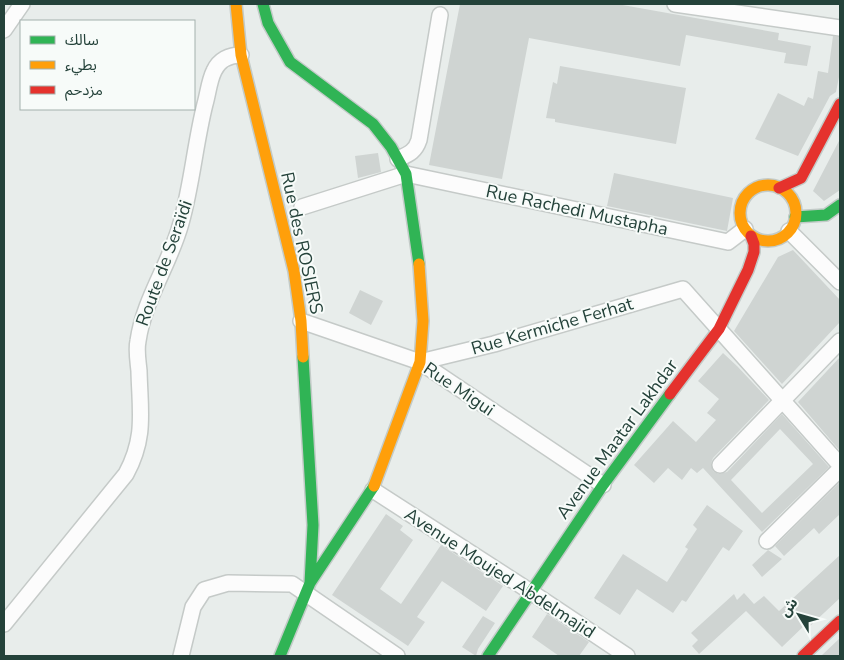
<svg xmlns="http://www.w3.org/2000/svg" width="844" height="660" viewBox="0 0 844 660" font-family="'Nunito Sans','Noto Sans Arabic',sans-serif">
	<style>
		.building { fill: #cfd4d2; fill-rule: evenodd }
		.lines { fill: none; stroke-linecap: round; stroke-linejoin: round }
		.street-casing { stroke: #c5cac8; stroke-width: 18 }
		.fast-casing { stroke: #c3cbc8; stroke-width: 14 }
		.slow-casing { stroke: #c3cbc8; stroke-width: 14 }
		.jam-casing { stroke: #c3cbc8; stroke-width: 14 }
		.street { stroke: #fcfcfc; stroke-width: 15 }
		.fast { stroke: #30b455; stroke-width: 11 }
		.slow { stroke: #ff9f0a; stroke-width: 11 }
		.jam { stroke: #e5322d; stroke-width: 11 }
		.labels { text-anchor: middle; stroke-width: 4; stroke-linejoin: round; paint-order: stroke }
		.street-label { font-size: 18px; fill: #24423a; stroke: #f7fbf9 }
	</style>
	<rect width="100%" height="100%" fill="#e8edeb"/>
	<path class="building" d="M 460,4 L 617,4 L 779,33 L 778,40 L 811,46 L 807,66 L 784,63 L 786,53 L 686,35 L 680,66 L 529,38 L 502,179 L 429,165 Z
		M 833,36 L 840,37 L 840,72 L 836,92 L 830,96 L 798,156 L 755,139 L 778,93 L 804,106 L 808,97 L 813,99 L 818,71 L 828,73 Z
		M 560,66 L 686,88 L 676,144 L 555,122 L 555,119 L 546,118 L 553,82 L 557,84 Z
		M 840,139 L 840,190 L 824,201 L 813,191 Z
		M 378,153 L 381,172 L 358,178 L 355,156 Z
		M 614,173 L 733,198 L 727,231 L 607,206 Z
		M 793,250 L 840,300 L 840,322 L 782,384 L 734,331 L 778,257 Z
		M 360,290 L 383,301 L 371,325 L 349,313 Z
		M 723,353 L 737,366 L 769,400 L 713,458 L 711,463 L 713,471 L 718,474 L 727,472 L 782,414 L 829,467 L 762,532 L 703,468 L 697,473 L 691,468 L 682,480 L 668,468 L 654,483 L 634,465 L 673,421 L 696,442 L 716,420 L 707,413 L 719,399 L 698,381 ZM 780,429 L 813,464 L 762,513 L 731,480 Z
		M 840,357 L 840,451 L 798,402 Z
		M 840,482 L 840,514 L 819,534 L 814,528 L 784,556 L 775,546 Z
		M 707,505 L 743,531 L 729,551 L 723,547 L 686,602 L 682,600 L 673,613 L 637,589 L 620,615 L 594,598 L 623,554 L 667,582 L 688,549 L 685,547 L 697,529 L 693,525 Z
		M 386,514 L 403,526 L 400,530 L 413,540 L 380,589 L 401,604 L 441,545 L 503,586 L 486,611 L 442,581 L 417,617 L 425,622 L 408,646 L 332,595 Z
		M 768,550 L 782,559 L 762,577 L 752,565 Z
		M 840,555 L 840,598 L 810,626 L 807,623 L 782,647 L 746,611 L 699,654 L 692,646 L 698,640 L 691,633 L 734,594 L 737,600 L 744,593 L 754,604 L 764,596 L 779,611 Z
		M 547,614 L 589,642 L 579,656 L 559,656 L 532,637 Z
		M 483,616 L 495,623 L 478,649 L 476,656 L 462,647 Z
		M 840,638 L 840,656 L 821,656 Z"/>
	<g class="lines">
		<g class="street-casing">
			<path id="street" d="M 675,4 L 840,28
				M 4,30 L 22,4
				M 398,159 C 409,154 415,152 419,140 L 440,15
				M 302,207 L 406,174 L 728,242 L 745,229
				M 789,231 L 840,282
				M 301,321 L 420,362 L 603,485
				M 420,362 L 494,344 L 683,289 L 840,465
				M 720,465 L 840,341
				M 373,490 L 531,592 L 627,656
				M 767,541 L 840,469
				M 4,624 L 126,474 C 146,437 140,412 139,371 C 138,361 136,350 138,341 C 144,299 170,264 181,223 C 192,184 195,144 205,104 C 208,94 209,81 214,71 C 219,60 229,55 241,55
				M 181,656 L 193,607 L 204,590 L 228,583 L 292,584 L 397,656"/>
		</g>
		<g class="fast-casing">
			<path id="fast" d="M 263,4 L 268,23 L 290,62 L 373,124 L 391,147 L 406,174 L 419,264
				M 795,217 L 826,215 L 840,205
				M 303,357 L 313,525 L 310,583
				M 280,656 L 310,583 L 374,486
				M 488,656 L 603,485 L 670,394"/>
		</g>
		<g class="slow-casing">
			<path id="slow" d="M 236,4 L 241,55 L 294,271 L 301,321 L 303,357
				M740 213a28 28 0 1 1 56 0a28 28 0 1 1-56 0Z
				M 374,486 L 420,362 L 423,321 L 419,264"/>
		</g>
		<g class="jam-casing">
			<path id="jam" d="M 779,188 L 801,178 L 840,104
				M 670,394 L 719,329 L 748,270 L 754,252 L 754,244 L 751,236
				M 803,656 L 840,621"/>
		</g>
		<use href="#street" class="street"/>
		<use href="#fast" class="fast"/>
		<use href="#slow" class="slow"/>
		<use href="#jam" class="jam"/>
	</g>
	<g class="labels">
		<g class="street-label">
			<text transform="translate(577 210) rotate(12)" y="6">Rue Rachedi Mustapha</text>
			<text transform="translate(302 243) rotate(78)" y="6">Rue des ROSIERS</text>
			<text transform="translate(164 263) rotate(-70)" y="6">Route de Seraïdi</text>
			<text transform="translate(552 326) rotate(-16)" y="6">Rue Kermiche Ferhat</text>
			<text transform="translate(459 389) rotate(34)" y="6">Rue Migui</text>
			<text transform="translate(617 439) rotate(-54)" y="6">Avenue Maatar Lakhdar</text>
			<text transform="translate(500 573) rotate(33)" y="6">Avenue Moujed Abdelmajid</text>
		</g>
	</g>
	<rect width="844" height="660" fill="none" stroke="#24423a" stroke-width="10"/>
	<rect x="20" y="20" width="175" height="90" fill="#f7fbf9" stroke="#a3b1ad"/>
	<rect x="30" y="36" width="25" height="8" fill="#30b455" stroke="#a3b1ad"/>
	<text x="65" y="45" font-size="15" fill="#24423a">سالك</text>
	<rect x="30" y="61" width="25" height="8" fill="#ff9f0a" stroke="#a3b1ad"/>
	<text x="65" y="70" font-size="15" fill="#24423a">بطيء</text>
	<rect x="30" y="86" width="25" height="8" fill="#e5322d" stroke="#a3b1ad"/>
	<text x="65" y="95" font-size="15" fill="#24423a">مزدحم</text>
	<g transform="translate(799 615) rotate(307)" stroke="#f7fbf9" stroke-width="4" paint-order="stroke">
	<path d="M0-4L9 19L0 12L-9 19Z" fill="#24423a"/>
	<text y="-8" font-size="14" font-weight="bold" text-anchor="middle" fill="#24423a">ش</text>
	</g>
</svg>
